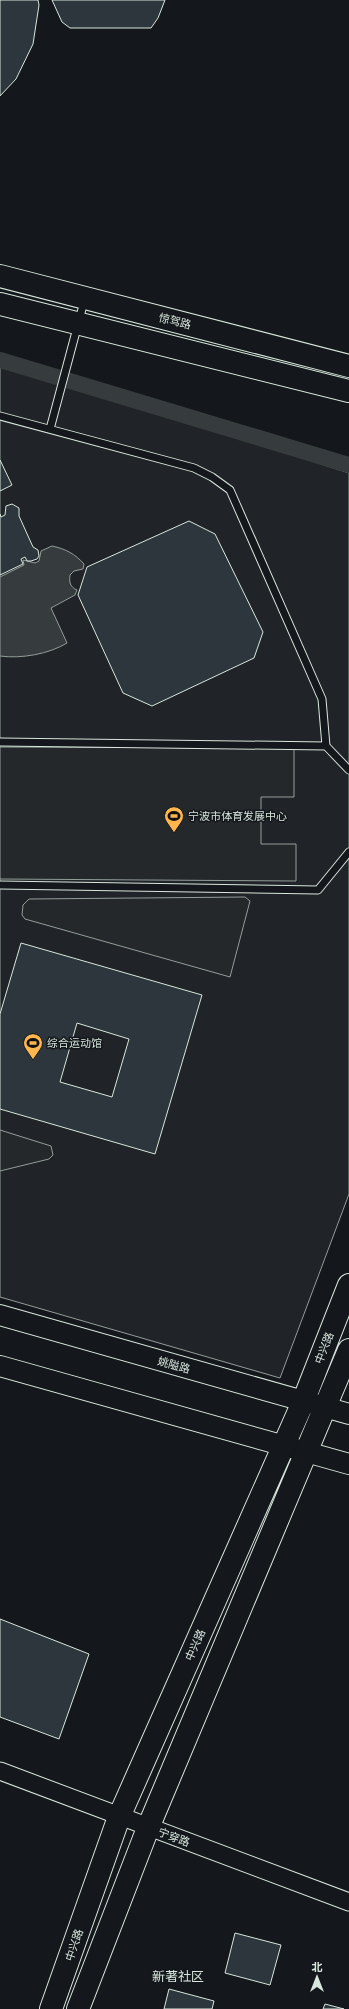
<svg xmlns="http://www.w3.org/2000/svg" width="349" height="2009" viewBox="0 0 349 2009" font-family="Helvetica,'Noto Sans SC',sans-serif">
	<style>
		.green { fill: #202428; stroke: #939e99 }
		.parking { fill: #24282b; stroke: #939e99 }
		.water { fill: #363b3e; stroke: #939e99 }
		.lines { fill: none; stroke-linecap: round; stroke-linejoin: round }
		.canal { stroke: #363b3e; stroke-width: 16 }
		.building { fill: #2c363c; stroke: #d8e6dc; fill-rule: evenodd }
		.service-casing { stroke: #d8e6dc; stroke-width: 9 }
		.tertiary-casing { stroke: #d8e6dc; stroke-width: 19 }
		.secondary-casing { stroke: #d8e6dc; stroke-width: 22 }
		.primary-casing { stroke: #d8e6dc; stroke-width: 24 }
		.service { stroke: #14181c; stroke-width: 7 }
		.tertiary { stroke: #14181c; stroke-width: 17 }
		.secondary { stroke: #14181c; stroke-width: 20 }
		.primary { stroke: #14181c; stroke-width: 22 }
		.labels { text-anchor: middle; stroke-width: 3; stroke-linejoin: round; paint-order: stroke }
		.street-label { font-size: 11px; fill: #d8e6dc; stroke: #14181c }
		.poi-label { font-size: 11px; fill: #d8e6dc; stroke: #14181c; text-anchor: start }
		.quarter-label { font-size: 13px; fill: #d8e6dc; stroke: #14181c }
	</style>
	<rect width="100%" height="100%" fill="#14181c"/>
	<path class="green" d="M 0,360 L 349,473 L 349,1194 L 280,1378 L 0,1297 Z"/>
	<path class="parking" d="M 0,747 L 294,748 L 294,797 L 261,797 L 261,844 L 296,844 L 296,881 L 0,879 Z
		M 245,897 L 250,901 L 230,977 L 25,919 L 22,915 L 23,905 L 29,899 Z
		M 0,1130 L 51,1146 L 53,1155 L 49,1159 L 0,1171 Z"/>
	<path class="water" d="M 52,546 C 66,549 75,554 84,564 L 83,569 L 74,571 L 70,575 C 69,582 70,587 77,590 L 75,595 L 51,608 L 67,643 C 49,654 21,659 0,656 L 0,577 L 24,565 L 23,560 L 35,563 L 39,561 L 41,551 Z"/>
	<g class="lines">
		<path class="canal" d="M 0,360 L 349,465"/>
	</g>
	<path class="building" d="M 0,0 L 38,0 L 39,5 L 33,44 L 16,79 L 0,96 Z
		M 52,0 L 165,0 L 158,18 L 151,28 L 70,28 L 62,22 Z
		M 0,460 L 12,485 L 0,491 Z
		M 12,504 L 19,508 L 19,516 L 33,547 L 38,550 L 39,556 L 37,559 L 31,561 L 27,561 L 25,557 L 21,559 L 23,564 L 0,575 L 0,514 L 1,517 L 5,515 L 6,506 Z
		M 189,521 L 215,534 L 263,632 L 254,658 L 152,706 L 123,693 L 78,595 L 87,567 Z
		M 21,943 L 202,995 L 155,1154 L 0,1109 L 0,1014 ZM 77,1023 L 129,1039 L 112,1097 L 60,1082 Z
		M 0,1619 L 89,1654 L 59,1739 L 0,1717 Z
		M 235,1933 L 281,1945 L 270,1985 L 225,1973 Z
		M 169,1989 L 214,2001 L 212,2009 L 164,2009 Z
		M 325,2004 L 344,2009 L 323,2009 Z"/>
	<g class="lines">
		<g class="service-casing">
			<path id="service" d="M 0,416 L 194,468 L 212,477 L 230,490 L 322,699 L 326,746
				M 50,429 L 82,309
				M 0,742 L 326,746 L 349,770
				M 0,885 L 318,890 L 349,852"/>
		</g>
		<g class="tertiary-casing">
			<path id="tertiary" d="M 0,1771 L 349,1902"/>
		</g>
		<g class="secondary-casing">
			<path id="secondary" d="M 0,1315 L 349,1414
				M 0,1366 L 349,1464"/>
		</g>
		<g class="primary-casing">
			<path id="primary" d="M 0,276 L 349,366
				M 0,304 L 349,391
				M 51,2009 L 119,1817 L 303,1402 L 349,1285
				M 78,2009 L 148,1828 L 349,1350"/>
		</g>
		<use href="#service" class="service"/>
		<use href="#tertiary" class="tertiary"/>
		<use href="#secondary" class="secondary"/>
		<use href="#primary" class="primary"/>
	</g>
	<defs>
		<g id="stadium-pin" transform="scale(1)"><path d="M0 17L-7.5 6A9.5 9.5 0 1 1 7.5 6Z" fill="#ffb74d" stroke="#14181c"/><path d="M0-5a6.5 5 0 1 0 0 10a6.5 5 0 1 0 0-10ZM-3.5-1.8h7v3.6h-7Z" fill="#111"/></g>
	</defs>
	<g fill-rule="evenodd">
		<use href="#stadium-pin" x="174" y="816"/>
		<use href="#stadium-pin" x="33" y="1043"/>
	</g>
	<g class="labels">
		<g class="street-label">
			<text transform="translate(175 321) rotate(14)" y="4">惊驾路</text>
			<text transform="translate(324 1348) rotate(-69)" y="4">中兴路</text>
			<text transform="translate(174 1365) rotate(16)" y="4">姚隘路</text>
			<text transform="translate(195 1645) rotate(-66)" y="4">中兴路</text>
			<text transform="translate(174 1837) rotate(20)" y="4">宁穿路</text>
			<text transform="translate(74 1945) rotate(-71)" y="4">中兴路</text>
		</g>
		<g class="poi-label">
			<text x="188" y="820">宁波市体育发展中心</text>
			<text x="47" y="1047">综合运动馆</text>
		</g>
		<g class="quarter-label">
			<text x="178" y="1981">新著社区</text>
		</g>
	</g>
	<g transform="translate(317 1977)" stroke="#14181c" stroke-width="3" paint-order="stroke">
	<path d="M0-3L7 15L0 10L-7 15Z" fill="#d8e6dc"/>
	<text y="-6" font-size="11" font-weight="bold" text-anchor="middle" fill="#d8e6dc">北</text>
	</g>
</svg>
